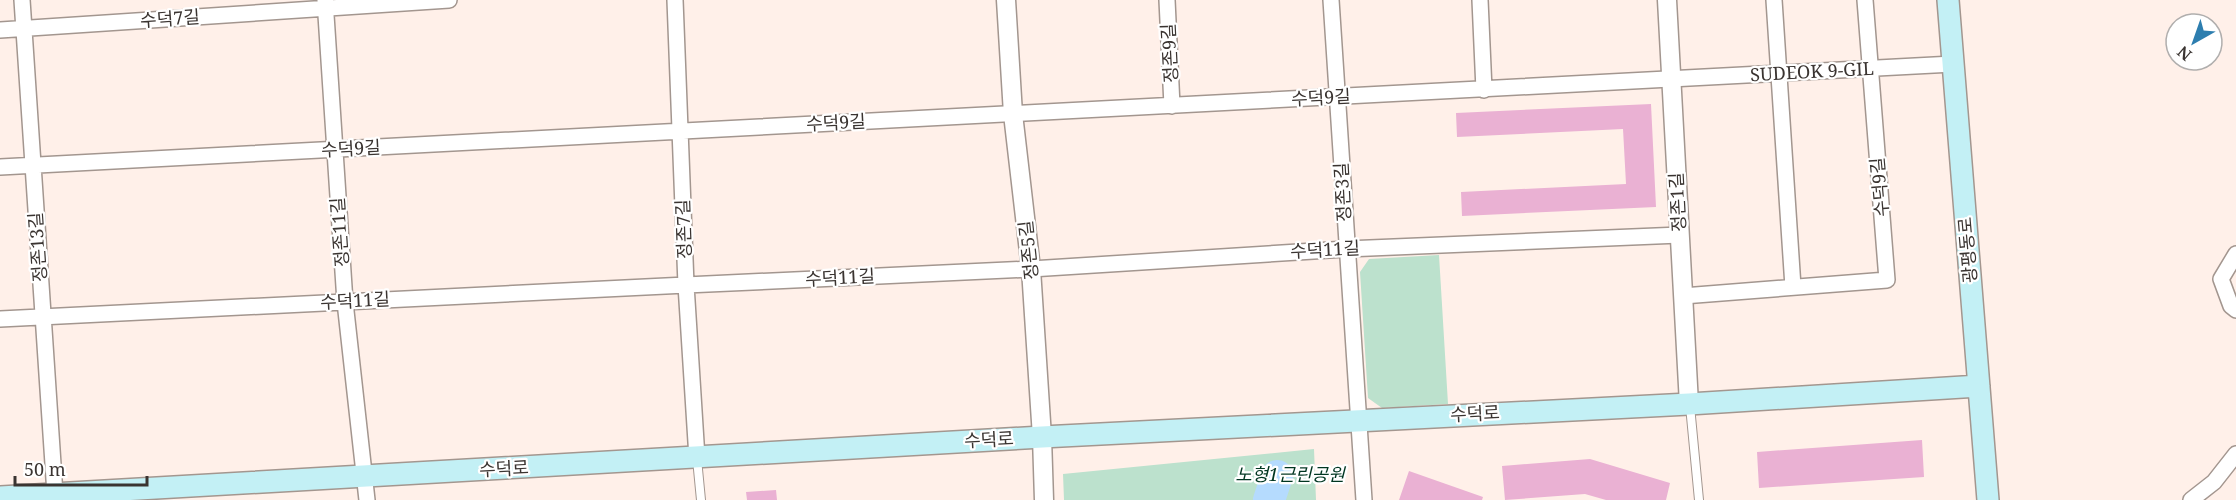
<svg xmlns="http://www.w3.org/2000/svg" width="2236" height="500" viewBox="0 0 2236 500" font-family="'Noto Serif','Noto Sans KR',serif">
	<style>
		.green { fill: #bce1cd }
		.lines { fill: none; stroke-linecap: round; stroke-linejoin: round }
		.river { stroke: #b5dbfe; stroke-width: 32 }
		.building { fill: #eab1d3 }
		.service-casing { stroke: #a3968f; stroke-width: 10 }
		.minor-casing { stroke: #a3968f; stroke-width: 18 }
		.tertiary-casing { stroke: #a3968f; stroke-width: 21 }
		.secondary-casing { stroke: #a3968f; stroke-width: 24 }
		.service { stroke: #fff; stroke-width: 8 }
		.minor { stroke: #fff; stroke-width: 15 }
		.tertiary { stroke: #fff; stroke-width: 18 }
		.secondary { stroke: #c3f0f5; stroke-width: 21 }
		.labels { text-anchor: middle; stroke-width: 4.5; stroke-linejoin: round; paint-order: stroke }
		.street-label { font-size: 18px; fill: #3a3431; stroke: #fff }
		.park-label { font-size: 18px; font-style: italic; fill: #003621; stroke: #fff }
	</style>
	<rect width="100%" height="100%" fill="#fff0e9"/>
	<path class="green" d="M 1439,255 L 1448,404 L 1382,408 L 1368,398 L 1360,272 L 1369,259 Z
		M 1314,449 L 1316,500 L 1064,500 L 1063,474 Z"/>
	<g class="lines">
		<path class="river" d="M 1269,500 L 1277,476"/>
	</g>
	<path class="building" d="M 1651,104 L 1656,207 L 1462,216 L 1461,192 L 1626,184 L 1623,129 L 1457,137 L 1456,113 Z
		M 1922,440 L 1924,477 L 1759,488 L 1757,452 Z
		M 1590,459 L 1670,483 L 1666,500 L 1606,500 L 1585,494 L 1505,500 L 1502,466 Z
		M 1409,471 L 1483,497 L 1482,500 L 1399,500 Z
		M 776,490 L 777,500 L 747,500 L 746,492 Z"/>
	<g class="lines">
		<g class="service-casing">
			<path id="service" d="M 1690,406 L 1699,500
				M 697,459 L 701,500"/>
		</g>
		<g class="minor-casing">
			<path id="minor" d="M 22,0 L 55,494
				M 325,0 L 345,302 L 367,500
				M 675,0 L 686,285 L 697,458
				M 1167,0 L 1172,106
				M 1331,0 L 1364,500
				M 1480,0 L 1484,90
				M 1774,0 L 1793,287
				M 0,30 L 449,0
				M 0,167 L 1953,64
				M 2236,254 L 2221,279 L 2231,306 L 2236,310
				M 1683,296 L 1887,280 L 1865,0
				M 0,319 L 686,285 L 1031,269 L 1346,249 L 1680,235
				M 2191,500 L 2214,482 L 2236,454"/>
		</g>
		<g class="tertiary-casing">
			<path id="tertiary" d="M 1006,0 L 1013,114 L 1031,269 L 1042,437 L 1044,500
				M 1667,0 L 1689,404"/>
		</g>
		<g class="secondary-casing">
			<path id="secondary" d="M 1948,0 L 1988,500
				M 0,497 L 1042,437 L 1689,404 L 1979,386"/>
		</g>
		<use href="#service" class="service"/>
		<use href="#minor" class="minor"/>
		<use href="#tertiary" class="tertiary"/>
		<use href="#secondary" class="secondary"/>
	</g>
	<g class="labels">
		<g class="street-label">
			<text transform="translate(170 19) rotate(-4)" y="6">수덕7길</text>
			<text transform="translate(1170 53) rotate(-93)" y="6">정존9길</text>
			<text transform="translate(1812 72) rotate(-3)" y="6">SUDEOK 9-GIL</text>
			<text transform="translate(1321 98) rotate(-3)" y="6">수덕9길</text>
			<text transform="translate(836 123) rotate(-3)" y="6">수덕9길</text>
			<text transform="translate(351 149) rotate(-3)" y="6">수덕9길</text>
			<text transform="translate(1880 187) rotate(-95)" y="6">수덕9길</text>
			<text transform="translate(1343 192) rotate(-93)" y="6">정존3길</text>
			<text transform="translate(1678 202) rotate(-93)" y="6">정존1길</text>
			<text transform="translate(684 229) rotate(-92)" y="6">정존7길</text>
			<text transform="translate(340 232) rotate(-94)" y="6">정존11길</text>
			<text transform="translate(38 247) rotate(-94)" y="6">정존13길</text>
			<text transform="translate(1029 250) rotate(-96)" y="6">정존5길</text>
			<text transform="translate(1325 250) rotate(-3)" y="6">수덕11길</text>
			<text transform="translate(1968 250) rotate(-95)" y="6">광평동로</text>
			<text transform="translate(840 278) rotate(-3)" y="6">수덕11길</text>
			<text transform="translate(355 301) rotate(-3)" y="6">수덕11길</text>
			<text transform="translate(1475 414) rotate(-3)" y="6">수덕로</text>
			<text transform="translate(989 440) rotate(-3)" y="6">수덕로</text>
			<text transform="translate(504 469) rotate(-3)" y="6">수덕로</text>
		</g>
		<g class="park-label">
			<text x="1290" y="481">노형1근린공원</text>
		</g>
	</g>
	<g transform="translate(2194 42) rotate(220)"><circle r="28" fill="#ffffff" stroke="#b0aead" stroke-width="1.5"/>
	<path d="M0-4.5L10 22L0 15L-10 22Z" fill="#2d7eaf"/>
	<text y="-9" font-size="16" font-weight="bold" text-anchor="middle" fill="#3a3431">N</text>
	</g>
	<path d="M15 476v9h132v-9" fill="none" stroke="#3a3431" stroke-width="3"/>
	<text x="24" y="476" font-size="18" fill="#3a3431" stroke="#ffffff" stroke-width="4.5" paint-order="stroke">50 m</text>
</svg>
